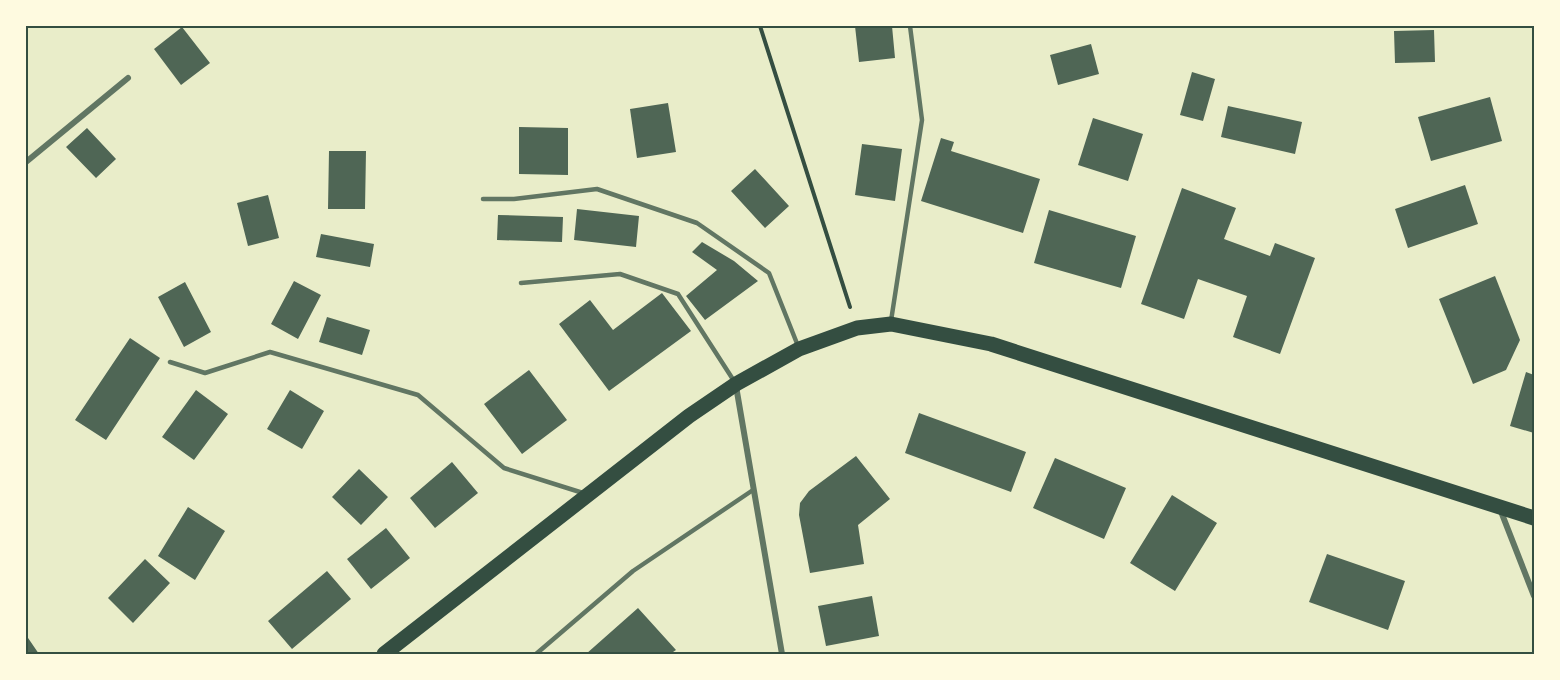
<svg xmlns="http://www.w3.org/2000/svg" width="1560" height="680" viewBox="0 0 1560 680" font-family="Mulish,sans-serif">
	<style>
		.building { fill: #4f6655 }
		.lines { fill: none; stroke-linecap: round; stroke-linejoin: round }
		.path { stroke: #344e41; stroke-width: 4 }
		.service { stroke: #617663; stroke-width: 4.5 }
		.minor { stroke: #617663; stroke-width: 6 }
		.primary { stroke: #344e41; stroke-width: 15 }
		.neatline { fill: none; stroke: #344e41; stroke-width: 2 }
	</style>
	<rect width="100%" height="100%" fill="#e9edc9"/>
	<path class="building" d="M 855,26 L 892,26 L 895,58 L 859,62 Z
		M 182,27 L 210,63 L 181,85 L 154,49 Z
		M 1434,30 L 1435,62 L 1395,63 L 1394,31 Z
		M 1091,44 L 1099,74 L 1058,85 L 1050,55 Z
		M 1192,72 L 1215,79 L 1203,121 L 1180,115 Z
		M 1490,97 L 1502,141 L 1431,161 L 1418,117 Z
		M 668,103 L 676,152 L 637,158 L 630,109 Z
		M 1228,106 L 1302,122 L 1295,154 L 1221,137 Z
		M 1093,118 L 1143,134 L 1128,181 L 1078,165 Z
		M 519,127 L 568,128 L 568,175 L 519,174 Z
		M 87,128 L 116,159 L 96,178 L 66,147 Z
		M 941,138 L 954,142 L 951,151 L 1040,179 L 1023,233 L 921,201 Z
		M 862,144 L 902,149 L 895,201 L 855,195 Z
		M 329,151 L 366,151 L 365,209 L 328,209 Z
		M 755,169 L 789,206 L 765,228 L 731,191 Z
		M 1465,185 L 1478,224 L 1408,248 L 1395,209 Z
		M 1182,188 L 1236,208 L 1224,239 L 1270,256 L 1275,243 L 1315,258 L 1280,354 L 1233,337 L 1247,296 L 1198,279 L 1184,319 L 1141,304 Z
		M 268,195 L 279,238 L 248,246 L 237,203 Z
		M 577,209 L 639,216 L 636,247 L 574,240 Z
		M 1049,210 L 1136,236 L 1121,288 L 1034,263 Z
		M 498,215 L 563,217 L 562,242 L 497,240 Z
		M 321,234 L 374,244 L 370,267 L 316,257 Z
		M 702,242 L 734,261 L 758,281 L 705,320 L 686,296 L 717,270 L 692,252 Z
		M 1495,276 L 1520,340 L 1506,370 L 1473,384 L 1439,299 Z
		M 294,281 L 321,295 L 298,339 L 271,324 Z
		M 185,282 L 211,332 L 184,347 L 158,297 Z
		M 662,293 L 691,331 L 609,391 L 559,324 L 590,300 L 613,330 Z
		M 327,317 L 370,330 L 362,355 L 319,342 Z
		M 130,338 L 160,358 L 106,440 L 75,420 Z
		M 529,370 L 567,420 L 522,454 L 484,404 Z
		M 1526,372 L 1534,375 L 1534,433 L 1510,426 Z
		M 196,390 L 228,414 L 194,460 L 162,437 Z
		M 290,390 L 324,411 L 302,449 L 267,429 Z
		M 919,413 L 1026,452 L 1011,492 L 905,453 Z
		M 856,456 L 890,499 L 858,525 L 864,564 L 810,573 L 799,515 L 800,503 L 809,491 Z
		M 1055,458 L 1126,488 L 1104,539 L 1033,508 Z
		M 452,462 L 478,493 L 435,528 L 410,498 Z
		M 359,469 L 388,497 L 361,525 L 332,497 Z
		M 1172,495 L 1217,523 L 1175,591 L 1130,563 Z
		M 188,507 L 225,531 L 195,580 L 158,556 Z
		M 386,528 L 410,558 L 371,589 L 347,559 Z
		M 1327,554 L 1405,581 L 1388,630 L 1309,602 Z
		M 145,559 L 170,583 L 133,623 L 108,598 Z
		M 327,571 L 351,599 L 292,649 L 268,621 Z
		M 872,596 L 879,636 L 826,646 L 818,606 Z
		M 638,608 L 676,650 L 670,654 L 586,654 Z
		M 26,635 L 39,654 L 26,654 Z"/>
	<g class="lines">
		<path class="path" d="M 760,26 L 850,307"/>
		<path class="service" d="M 483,199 L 514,199 L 597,189 L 697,223 L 769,273 L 798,346
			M 521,283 L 620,274 L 678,294 L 734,381
			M 891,321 L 922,120 L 910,26
			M 170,362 L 205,373 L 270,352 L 418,395 L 504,468 L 583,493
			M 536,654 L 633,571 L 753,490"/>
		<path class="minor" d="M 26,162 L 128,78
			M 736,386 L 782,654
			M 1500,509 L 1534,596"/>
		<path class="primary" d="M 384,654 L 689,416 L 736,384 L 799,349 L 857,328 L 891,324 L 991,344 L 1534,518"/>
	</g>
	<rect width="1560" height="680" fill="none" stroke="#fefae0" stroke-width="54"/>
	<rect x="27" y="27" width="1506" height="626" class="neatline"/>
</svg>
